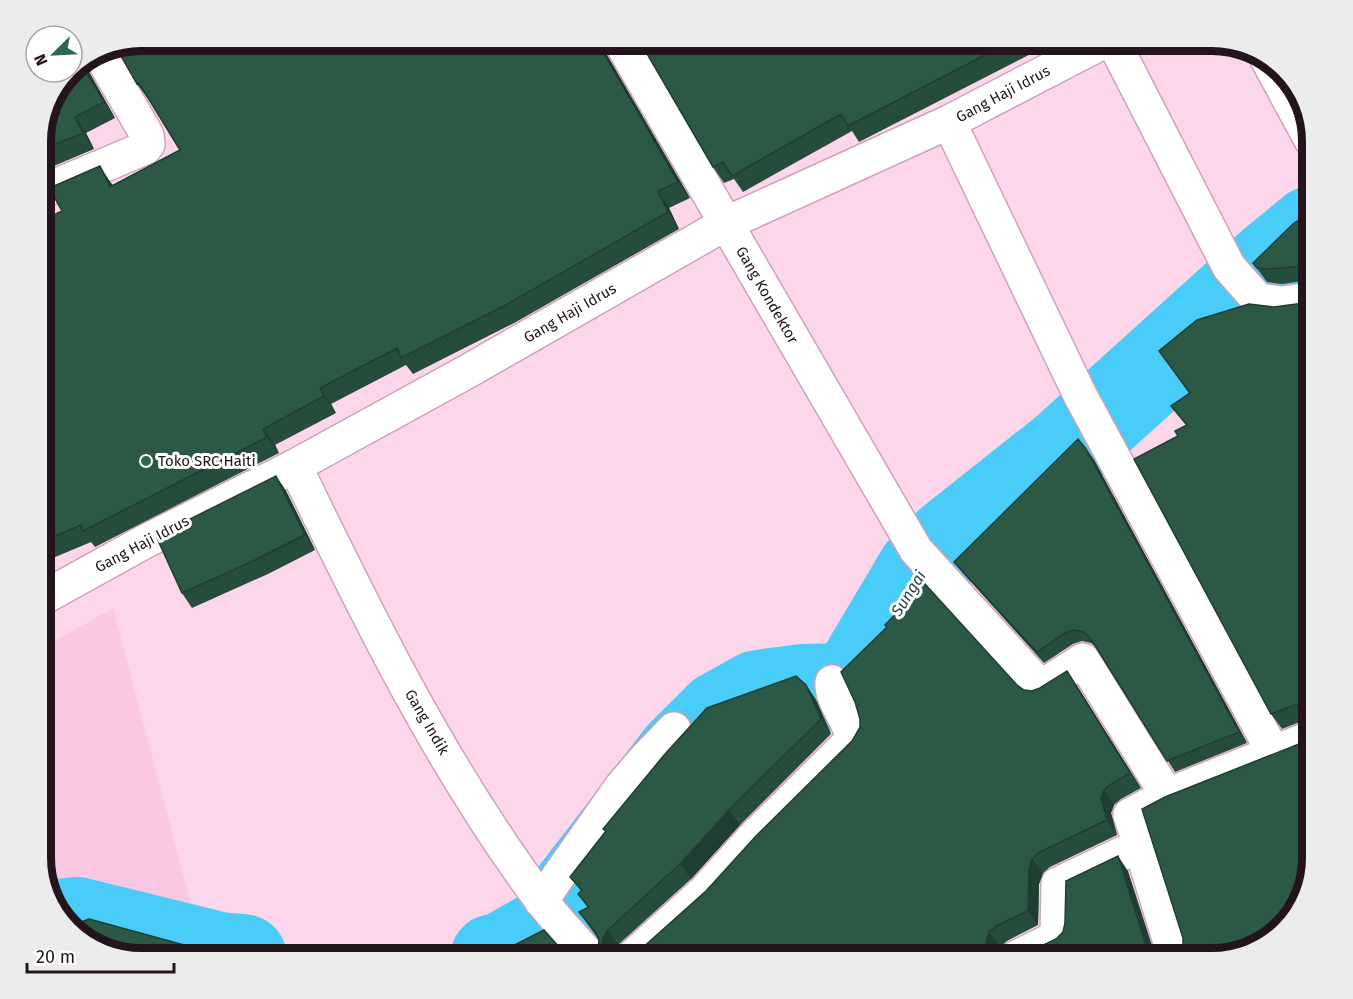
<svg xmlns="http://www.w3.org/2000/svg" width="1353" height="999" viewBox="0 0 1353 999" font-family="'Fira Sans',sans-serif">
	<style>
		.built { fill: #fbc7e3 }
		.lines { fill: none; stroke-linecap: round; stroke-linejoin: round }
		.river { stroke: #4accf8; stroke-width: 88 }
		.minor-casing { stroke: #cea2ba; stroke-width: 36 }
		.minor { stroke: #fff; stroke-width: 33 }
		.wall { fill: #264d3c }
		.shaded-wall { fill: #1f3e31 }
		.building { fill: #2c5946; stroke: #1f3e31; stroke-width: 1.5 }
		.poi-dot { fill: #2e6850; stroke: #fff; stroke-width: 2 }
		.labels { text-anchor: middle; stroke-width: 6; stroke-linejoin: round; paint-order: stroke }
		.street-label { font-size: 15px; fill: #23141d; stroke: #fff }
		.poi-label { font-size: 15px; fill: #23141d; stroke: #fff; text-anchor: start }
		.water-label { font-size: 16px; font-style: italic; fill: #26424c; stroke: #fff }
		.rim { fill: none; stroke: #23141d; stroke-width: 8 }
	</style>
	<rect width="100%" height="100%" fill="#fcd7eb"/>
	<path class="built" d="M 113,608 L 205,958 L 140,958 L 80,938 L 51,903 L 41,865 L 41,649 Z"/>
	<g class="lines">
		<path class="river" d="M 67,922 L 77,921 L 219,956 L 243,958
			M 494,958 L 500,958 L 547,931 L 570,907 L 576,890 L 681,754 L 720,715 L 758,694 L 802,688 L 843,687 L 861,671 L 921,570 L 949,542 L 1065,450 L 1273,262 L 1312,230"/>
		<g class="minor-casing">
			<path id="minor" d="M 620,41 L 916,550 L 1041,687 L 1083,660 L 1167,795
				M 1113,41 L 1229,267 L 1258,300 L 1282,303 L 1312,299
				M 1267,59 L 1312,142
				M 949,122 L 1080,395 L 1273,752
				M 41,192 L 145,148 L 148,144 L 147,135 L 101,56
				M 295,466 C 367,615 441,766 541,900 C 556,920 575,939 591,958
				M 41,599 L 144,542 L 295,466 L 470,370 L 725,224 L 949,122 L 1105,41
				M 1140,845 L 1175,958
				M 541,901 L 621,787 L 645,759 L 674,729
				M 631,958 L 704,892 L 753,838 L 847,745 L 852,738 C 849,717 831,703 832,682
				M 1015,958 L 1057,937 L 1058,884 L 1140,845 L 1130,815 L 1167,795 L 1312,737"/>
		</g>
		<use href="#minor" class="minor"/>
	</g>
	<path class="wall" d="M 141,40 L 602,40 L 604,50 L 690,198 L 669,208 L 679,229 L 516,322 L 413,374 L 406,365 L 331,404 L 336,413 L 275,445 L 279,453 L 95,547 L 91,542 L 41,563 L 41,221 L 62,211 L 111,183 L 113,185 L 180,150 L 149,100 L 137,84 Z
		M 639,40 L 1058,40 L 859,142 L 852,131 L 743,192 L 734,179 L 724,183 L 713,167 Z
		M 85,65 L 115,118 L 86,133 L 94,149 L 42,171 L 41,169 L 41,134 Z
		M 1312,212 L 1312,281 L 1310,280 L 1282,284 L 1267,282 L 1253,263 Z
		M 1312,299 L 1312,719 L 1305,720 L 1282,729 L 1271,714 L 1178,436 L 1186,425 L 1171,406 L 1189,393 L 1159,351 L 1274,307 L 1304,303 Z
		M 1086,449 L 1094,460 L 1247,743 L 1175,772 L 1097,648 L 1091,643 L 1082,641 L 1073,644 L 1044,663 L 962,572 L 954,562 Z
		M 276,476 L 286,491 L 315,550 L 268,574 L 192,608 L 182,593 Z
		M 885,625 L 1017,685 L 1024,690 L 1032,691 L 1040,688 L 1067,671 L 1077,686 L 1141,788 L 1121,799 L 1114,805 L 1111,813 L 1117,835 L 1050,867 L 1043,873 L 1039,884 L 1038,925 L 1007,941 L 1000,947 L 996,956 L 997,958 L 631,958 L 706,891 L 852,741 L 860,727 L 887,628 Z
		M 806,685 L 816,700 L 831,734 L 740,825 L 691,879 L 618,945 L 613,953 L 613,958 L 591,958 L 598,950 L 599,940 L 579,912 L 588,908 L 578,894 L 581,891 L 570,877 L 605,832 L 603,829 Z"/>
	<path class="shaded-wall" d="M 596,40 L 602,40 L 604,50 L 690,198 L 678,182 Z
		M 84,62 L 85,65 L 115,118 L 104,102 L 81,63 Z
		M 75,117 L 86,133 L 94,149 L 83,133 Z
		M 100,166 L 111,183 L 122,203 L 110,187 Z
		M 658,191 L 669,208 L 679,229 L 668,212 Z
		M 320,388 L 331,404 L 336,413 L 324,396 Z
		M 263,429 L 275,445 L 279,453 L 267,437 Z
		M 1086,449 L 1094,460 L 1247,743 L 1239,732 Z
		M 276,476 L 286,491 L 315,550 L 305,535 Z
		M 1067,671 L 1077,686 L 1141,788 L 1130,773 Z
		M 806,685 L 816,700 L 831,734 L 821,719 Z
		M 1104,790 L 1114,805 L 1111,813 L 1117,835 L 1107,820 L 1101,798 Z
		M 729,810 L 740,825 L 691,879 L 680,864 Z
		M 1118,856 L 1128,871 L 1156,958 L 1153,958 L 1147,949 Z
		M 1032,859 L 1043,873 L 1039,884 L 1038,925 L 1028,911 L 1029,869 Z
		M 608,930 L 618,945 L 613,953 L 613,958 L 609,958 L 602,947 L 603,938 Z
		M 989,932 L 1000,947 L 996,956 L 997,958 L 993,958 L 988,952 L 986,942 Z"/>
	<path class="building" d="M 141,40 L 596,40 L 678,182 L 658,191 L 668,212 L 504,306 L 401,358 L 397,348 L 320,388 L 324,396 L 263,429 L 267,437 L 83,531 L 81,525 L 41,542 L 41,221 L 62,211 L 49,188 L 100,166 L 110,187 L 180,150 L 139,83 L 137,84 L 117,49 Z
		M 639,40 L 1014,40 L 848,126 L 841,114 L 732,176 L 723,162 L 713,167 Z
		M 81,63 L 104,102 L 75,117 L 83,133 L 41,150 L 41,134 L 74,66 Z
		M 1312,212 L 1312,270 L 1309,267 L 1299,266 L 1272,269 L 1257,268 L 1253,263 L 1294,223 Z
		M 1312,299 L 1312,707 L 1305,704 L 1295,705 L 1271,714 L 1134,459 L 1178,436 L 1175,431 L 1187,425 L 1171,406 L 1190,393 L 1159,351 L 1197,320 L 1249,304 L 1274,307 L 1304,303 Z
		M 1078,439 L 1086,449 L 1239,732 L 1167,761 L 1091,639 L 1084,632 L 1074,630 L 1065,633 L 1037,652 L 954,562 Z
		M 276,476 L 305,535 L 257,559 L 182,593 L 156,536 Z
		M 925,584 L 1017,685 L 1024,690 L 1032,691 L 1040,688 L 1067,671 L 1130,773 L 1111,784 L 1104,790 L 1101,798 L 1107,820 L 1040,852 L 1032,859 L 1029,869 L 1028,911 L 996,926 L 989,932 L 986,942 L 988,952 L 994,958 L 631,958 L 706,891 L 756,836 L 852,741 L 860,727 L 860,719 L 855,702 L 841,672 L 887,627 L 885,625 Z
		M 796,676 L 806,685 L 821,719 L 729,810 L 680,864 L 608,930 L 603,938 L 602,947 L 606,955 L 611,958 L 591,958 L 598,950 L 599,940 L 595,931 L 579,912 L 589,907 L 578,894 L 582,890 L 570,877 L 606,831 L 603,829 L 665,754 L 707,708 Z
		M 1312,737 L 1312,859 L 1292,919 L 1257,948 L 1212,958 L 1175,958 L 1178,956 L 1183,948 L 1183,938 L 1142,809 L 1165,797 L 1309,740 Z
		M 1118,856 L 1147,949 L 1152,957 L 1155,958 L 1016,958 L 1056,939 L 1063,932 L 1065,923 L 1066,881 Z
		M 89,919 L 206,951 L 240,958 L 140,958 L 80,938 L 70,926 Z
		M 544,930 L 567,956 L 571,958 L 489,958 Z"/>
	<circle class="poi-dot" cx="146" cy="461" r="6"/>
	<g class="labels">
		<g class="street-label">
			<text transform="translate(1003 94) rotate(-28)" y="5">Gang Haji Idrus</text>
			<text transform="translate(767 295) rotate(60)" y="5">Gang Kondektor</text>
			<text transform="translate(570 313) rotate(-30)" y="5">Gang Haji Idrus</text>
			<text transform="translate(142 544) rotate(-28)" y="5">Gang Haji Idrus</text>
			<text transform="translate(427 722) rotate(60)" y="5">Gang Indik</text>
		</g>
		<g class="poi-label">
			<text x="158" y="466">Toko SRC Haiti</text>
		</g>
		<g class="water-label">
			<text transform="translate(908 593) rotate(-58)" y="6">Sungai</text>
		</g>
	</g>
	<path d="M0 0H1353V999H0ZM141 51H1212A90 90 0 0 1 1302 141V858A90 90 0 0 1 1212 948H141A90 90 0 0 1 51 858V141A90 90 0 0 1 141 51Z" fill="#edeced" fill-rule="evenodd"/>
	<path class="rim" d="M141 51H1212A90 90 0 0 1 1302 141V858A90 90 0 0 1 1212 948H141A90 90 0 0 1 51 858V141A90 90 0 0 1 141 51Z"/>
	<g transform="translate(54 54) rotate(246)"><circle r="28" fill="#ffffff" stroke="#a7a1a5" stroke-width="1.5"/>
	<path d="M0-4.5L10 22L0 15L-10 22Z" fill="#2e6850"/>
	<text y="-9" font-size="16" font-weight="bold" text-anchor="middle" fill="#23141d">N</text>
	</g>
	<path d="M27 963v9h147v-9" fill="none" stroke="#23141d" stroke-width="3"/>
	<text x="36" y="963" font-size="18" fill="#23141d" stroke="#ffffff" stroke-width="4.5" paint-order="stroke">20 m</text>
</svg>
